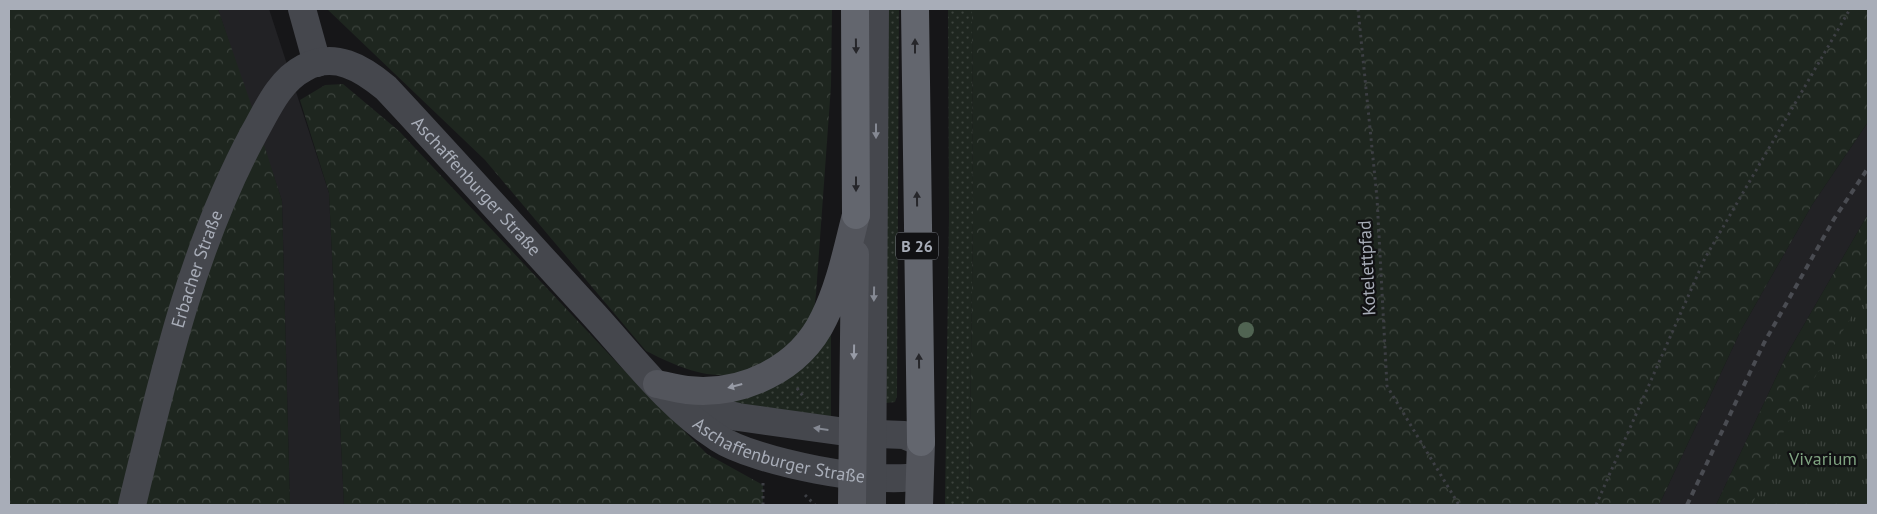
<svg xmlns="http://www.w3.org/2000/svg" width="1877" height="514" viewBox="0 0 1877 514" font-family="'PT Sans',sans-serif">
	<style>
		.built { fill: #222225 }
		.grass { fill: url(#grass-dots) }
		.forest { fill: url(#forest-crowns) }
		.park { fill: url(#park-tufts) }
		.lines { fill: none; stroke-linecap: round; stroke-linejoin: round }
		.path { stroke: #3d3f44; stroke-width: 3; stroke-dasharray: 2.5 4; stroke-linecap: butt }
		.secondary { stroke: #45474d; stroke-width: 28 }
		.primary { stroke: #53555c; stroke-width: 28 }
		.highway { stroke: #63666e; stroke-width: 28 }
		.rail { stroke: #4a4c52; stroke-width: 4; stroke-dasharray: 6 5; stroke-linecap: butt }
		.tree { fill: #506452 }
		.oneway { fill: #26262a }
		.oneway2 { fill: #858993 }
		.oneway3 { fill: #979ba6 }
		.labels { text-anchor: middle; stroke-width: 4.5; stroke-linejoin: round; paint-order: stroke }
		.shield { fill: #111113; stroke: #7b7e86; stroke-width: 1 }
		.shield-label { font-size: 16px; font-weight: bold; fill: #a8adb8 }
		.street-label { font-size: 18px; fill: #a8adb8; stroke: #111113 }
		.park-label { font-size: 18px; fill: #7fa381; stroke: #111113 }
	</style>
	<defs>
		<pattern id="grass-dots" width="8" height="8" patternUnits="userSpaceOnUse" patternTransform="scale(1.25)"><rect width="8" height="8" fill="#1e261f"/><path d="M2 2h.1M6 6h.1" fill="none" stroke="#3c433d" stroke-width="1.8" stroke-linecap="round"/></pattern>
		<pattern id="forest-crowns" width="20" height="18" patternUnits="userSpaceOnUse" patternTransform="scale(1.25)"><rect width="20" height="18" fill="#1e261f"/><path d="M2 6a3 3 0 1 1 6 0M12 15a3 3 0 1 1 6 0" fill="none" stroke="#3c433d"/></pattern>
		<pattern id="park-tufts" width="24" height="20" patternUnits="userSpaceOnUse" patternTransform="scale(1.25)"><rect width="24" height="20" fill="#1e261f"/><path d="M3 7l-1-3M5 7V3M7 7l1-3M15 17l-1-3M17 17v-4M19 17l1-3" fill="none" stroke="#3c433d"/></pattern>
	</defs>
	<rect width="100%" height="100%" fill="#161618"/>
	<path class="built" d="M 218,9 L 269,9 L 329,193 L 344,505 L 290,505 L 282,201 Z
		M 1868,122 L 1868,214 L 1787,354 L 1716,505 L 1659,505 L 1741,330 L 1812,205 Z"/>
	<path class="grass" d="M 883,9 L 899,9 L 897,396 L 895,402 L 886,403 Z
		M 948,9 L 972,9 L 973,217 L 969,505 L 945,505 L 949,216 Z
		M 831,331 L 831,418 L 741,406 L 726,399 Z"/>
	<path class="forest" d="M 9,9 L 218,9 L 252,107 L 282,201 L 290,505 L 9,505 Z
		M 327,9 L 832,9 L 831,86 L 816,294 C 815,301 815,309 812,316 C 798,346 759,372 727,375 C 699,377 670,363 646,351 L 485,160 Z
		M 972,9 L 1868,9 L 1868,122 L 1812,205 L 1741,330 L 1659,505 L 969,505 L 973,217 Z
		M 343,84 L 399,131 L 621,367 L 707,454 L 763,485 L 763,505 L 344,505 L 329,193 L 300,100 L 325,85 Z
		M 1868,214 L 1868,505 L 1716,505 L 1787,354 Z"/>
	<path class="park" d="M 1868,289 L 1868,505 L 1752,505 L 1788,422 Z"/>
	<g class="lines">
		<path class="path" d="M 1358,9 L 1377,198 L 1387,386 L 1459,505
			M 797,388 L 805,399
			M 805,495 L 815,505
			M 763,505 L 763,483
			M 1596,505 L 1705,258 L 1850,9"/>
		<g class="secondary">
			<path d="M 302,9 L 317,63"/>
			<path d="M 679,396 L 708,410 L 738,417 L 853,433 L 904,435 L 921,442"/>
			<path id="s1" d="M 132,505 C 163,377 191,250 254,133 C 267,110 279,81 304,68 C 334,51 362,68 386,88 C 456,163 525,240 595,316 C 633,358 670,407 718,438 C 754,462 878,486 919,476"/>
			<path d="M 872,505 L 875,9"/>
		</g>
		<path class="primary" d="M 657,384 C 667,386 677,389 687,390 C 742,396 800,369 824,318 C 840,286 847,250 856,215
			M 852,505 L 855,254
			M 919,505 L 921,442"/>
		<path class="highway" d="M 855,9 L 856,215
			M 915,9 L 921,442"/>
		<path class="rail" d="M 1687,505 L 1764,343 L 1834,219 L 1868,168"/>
	</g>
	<circle class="tree" cx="1246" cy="330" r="8"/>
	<defs><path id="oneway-solid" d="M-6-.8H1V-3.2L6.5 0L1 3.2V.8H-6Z" transform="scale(1.25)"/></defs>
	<g class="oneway">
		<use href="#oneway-solid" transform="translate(856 46) rotate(89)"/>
		<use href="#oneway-solid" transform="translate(915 46) rotate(-90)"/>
		<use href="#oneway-solid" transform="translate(856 184) rotate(90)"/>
		<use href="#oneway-solid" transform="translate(917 199) rotate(-91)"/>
		<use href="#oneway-solid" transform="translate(919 361) rotate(-91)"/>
	</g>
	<g class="oneway2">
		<use href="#oneway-solid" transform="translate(876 131) rotate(90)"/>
		<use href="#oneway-solid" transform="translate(874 294) rotate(91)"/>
		<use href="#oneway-solid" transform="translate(821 429) rotate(-172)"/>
	</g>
	<g class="oneway3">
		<use href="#oneway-solid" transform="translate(854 352) rotate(91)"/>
		<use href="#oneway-solid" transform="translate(735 386) rotate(165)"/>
	</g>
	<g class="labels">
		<rect class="shield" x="896" y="232.5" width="42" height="27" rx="4"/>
		<g class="shield-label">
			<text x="917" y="252">B 26</text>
		</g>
		<g class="street-label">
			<text dy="6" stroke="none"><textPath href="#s1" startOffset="700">Aschaffenburger Straße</textPath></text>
			<text transform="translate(1367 268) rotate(-93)" y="6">Kotelettpfad</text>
			<text dy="6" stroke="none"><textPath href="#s1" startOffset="245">Erbacher Straße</textPath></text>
			<text dy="6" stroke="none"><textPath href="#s1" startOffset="1112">Aschaffenburger Straße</textPath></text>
		</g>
		<g class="park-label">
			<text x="1823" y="465">Vivarium</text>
		</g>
	</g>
	<rect width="1877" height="514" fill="none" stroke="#a8adb8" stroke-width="20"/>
</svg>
